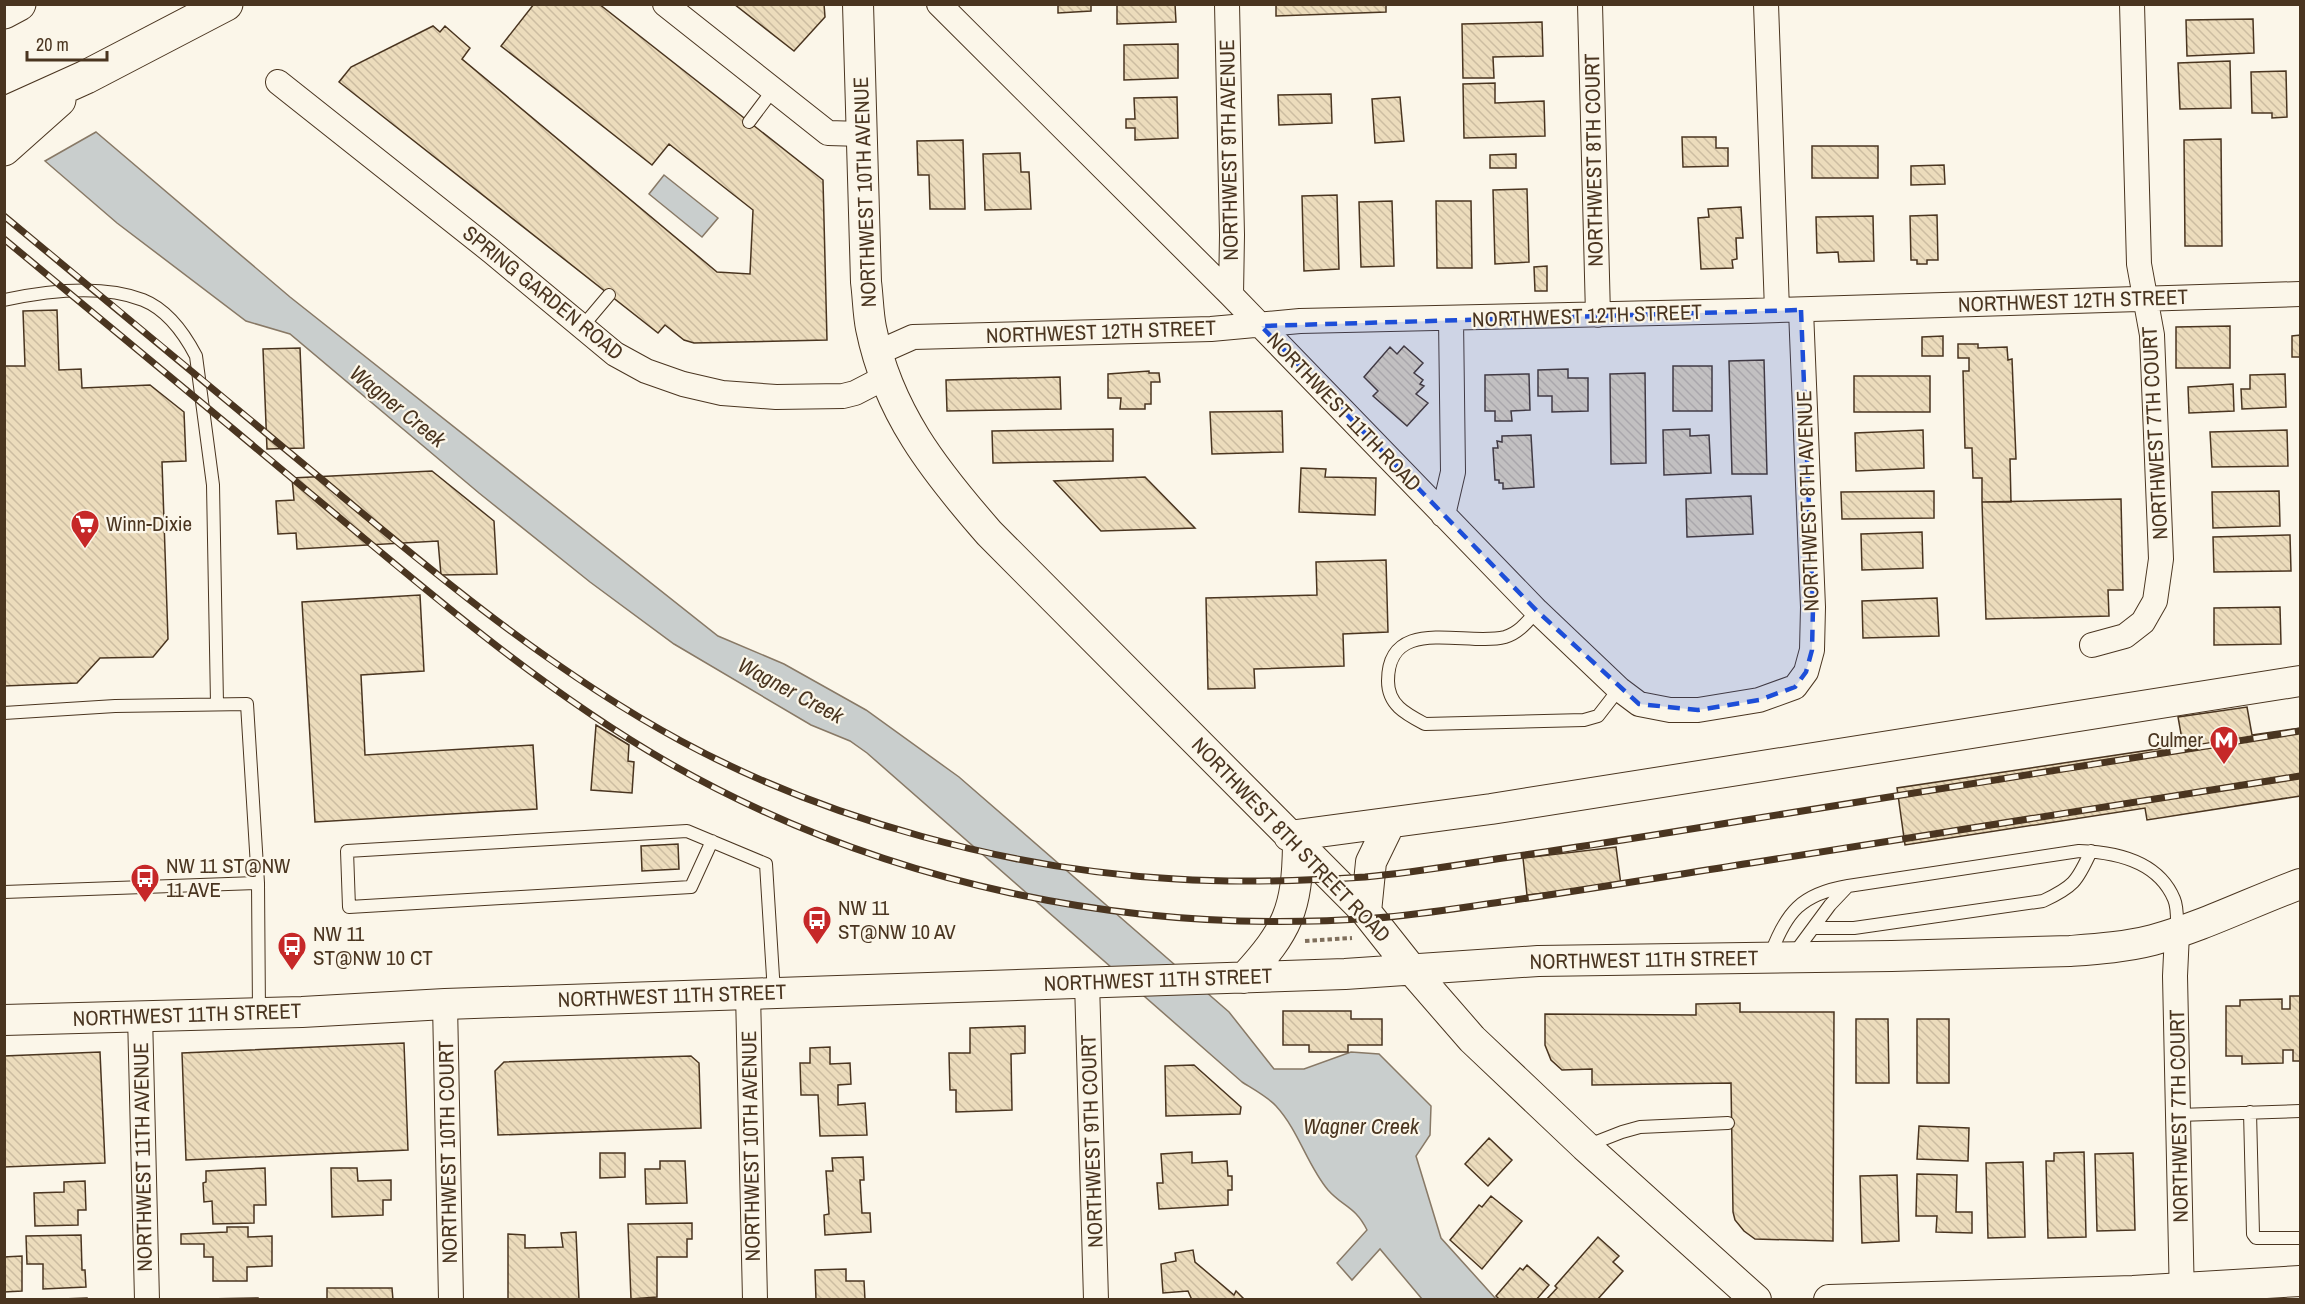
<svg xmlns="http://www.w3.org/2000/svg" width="2305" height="1304" viewBox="0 0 2305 1304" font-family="'Archivo Narrow',sans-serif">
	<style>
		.water { fill: #c9cecd; stroke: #887966; stroke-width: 1.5 }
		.building { fill: url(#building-back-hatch); stroke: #4a3520; stroke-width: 1.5 }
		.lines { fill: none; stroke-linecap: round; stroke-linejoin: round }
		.service-casing { stroke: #4a3520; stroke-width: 14 }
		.minor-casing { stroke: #4a3520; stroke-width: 26 }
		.tertiary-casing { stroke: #4a3520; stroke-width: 32 }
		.motorway-casing { stroke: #4a3520; stroke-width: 35 }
		.path { stroke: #7f6f5c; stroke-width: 4; stroke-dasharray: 4.5 3; stroke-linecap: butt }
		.service { stroke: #fbf6e9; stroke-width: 12 }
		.minor { stroke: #fbf6e9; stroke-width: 24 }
		.tertiary { stroke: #fbf6e9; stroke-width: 30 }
		.motorway { stroke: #fbf6e9; stroke-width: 33 }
		.rail-casing { stroke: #4a3520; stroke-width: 7 }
		.rail { stroke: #fbf6e9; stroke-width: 4.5; stroke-dasharray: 14; stroke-linecap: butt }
		.marked { fill: #1d4ed8; fill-opacity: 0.2; stroke: #1d4ed8; stroke-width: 4.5; stroke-dasharray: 12 8; stroke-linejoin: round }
		.labels { text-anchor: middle; stroke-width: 4.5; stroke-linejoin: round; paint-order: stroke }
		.street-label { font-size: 21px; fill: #4a3520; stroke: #fbf6e9 }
		.poi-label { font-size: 21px; fill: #4a3520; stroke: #fbf6e9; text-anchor: start }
		.water-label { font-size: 22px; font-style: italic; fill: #4a3520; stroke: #fbf6e9 }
	</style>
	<defs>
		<pattern id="building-back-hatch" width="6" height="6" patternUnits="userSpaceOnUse" patternTransform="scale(1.5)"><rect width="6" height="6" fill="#ecdcbc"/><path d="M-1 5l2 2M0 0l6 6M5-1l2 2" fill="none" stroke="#ccbda1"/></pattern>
	</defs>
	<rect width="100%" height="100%" fill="#fbf6e9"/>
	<path class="water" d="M 96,132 L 290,297 L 718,636 L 784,664 L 866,710 L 959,777 L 1229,1012 L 1274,1069 L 1304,1069 L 1351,1052 L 1379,1054 L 1431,1106 L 1430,1135 L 1416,1156 L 1441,1238 L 1496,1299 L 1422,1299 L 1380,1249 L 1352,1280 L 1337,1263 L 1367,1230 C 1355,1206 1343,1207 1328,1190 C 1307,1165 1299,1131 1276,1106 C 1268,1097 1253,1089 1242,1082 L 867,753 L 850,741 L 811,725 L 674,644 L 590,582 L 479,493 L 290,334 L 246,321 L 117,223 L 45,161 Z
		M 664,175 L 718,218 L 702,237 L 649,194 Z"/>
	<path class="building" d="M 534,4 L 599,4 L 823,180 L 827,340 L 694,343 L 684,340 L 665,325 L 658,333 L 339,82 L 351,67 L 433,26 L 440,32 L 445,26 L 470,48 L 462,59 L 717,272 L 750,274 L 753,210 L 669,144 L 652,165 L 501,46 Z
		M 734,4 L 824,4 L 825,17 L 794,51 Z
		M 1058,4 L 1091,4 L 1091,11 L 1058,13 Z
		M 1117,4 L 1175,4 L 1176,22 L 1117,24 Z
		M 1276,4 L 1386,4 L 1386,12 L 1276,16 Z
		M 2253,19 L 2254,53 L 2187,56 L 2186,20 Z
		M 1542,22 L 1543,56 L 1493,57 L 1494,78 L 1463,78 L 1462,24 Z
		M 1178,44 L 1178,78 L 1124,80 L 1124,45 Z
		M 2230,61 L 2231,108 L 2180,109 L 2178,63 Z
		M 2286,71 L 2287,117 L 2272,118 L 2272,113 L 2252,113 L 2251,72 Z
		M 1495,83 L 1495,103 L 1544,101 L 1545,136 L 1464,138 L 1463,84 Z
		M 1331,94 L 1332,123 L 1279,125 L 1278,95 Z
		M 1177,97 L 1178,138 L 1135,140 L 1135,128 L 1126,128 L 1126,119 L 1135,119 L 1134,98 Z
		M 1400,97 L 1404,141 L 1375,143 L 1372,99 Z
		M 1682,137 L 1716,137 L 1716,148 L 1728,148 L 1728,166 L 1683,167 Z
		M 2221,139 L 2222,246 L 2185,246 L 2184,140 Z
		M 963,140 L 965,209 L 930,209 L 929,175 L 918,175 L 917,141 Z
		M 1812,146 L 1878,146 L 1878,178 L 1812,178 Z
		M 1020,153 L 1021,172 L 1029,172 L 1031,209 L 985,210 L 983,154 Z
		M 1516,154 L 1516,168 L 1490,168 L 1490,155 Z
		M 1944,165 L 1945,184 L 1911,185 L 1911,166 Z
		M 1527,189 L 1529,262 L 1495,264 L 1493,190 Z
		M 1337,195 L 1339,269 L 1304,271 L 1302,196 Z
		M 1392,201 L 1394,266 L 1361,267 L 1359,202 Z
		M 1436,201 L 1471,201 L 1472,268 L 1437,268 Z
		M 1741,207 L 1743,238 L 1736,238 L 1737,259 L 1732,260 L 1733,268 L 1701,269 L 1698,218 L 1709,217 L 1708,209 Z
		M 1937,215 L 1938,260 L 1927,260 L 1927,264 L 1917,264 L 1917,260 L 1911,260 L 1910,216 Z
		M 1873,216 L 1874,261 L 1839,262 L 1838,252 L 1817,253 L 1816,217 Z
		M 1547,266 L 1547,291 L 1535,291 L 1534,267 Z
		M 57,310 L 59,370 L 81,369 L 82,388 L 150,385 L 184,412 L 186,461 L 162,462 L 168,639 L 153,657 L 100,658 L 77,683 L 4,686 L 4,366 L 25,366 L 23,311 Z
		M 2230,326 L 2230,368 L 2176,368 L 2176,327 Z
		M 2300,335 L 2300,357 L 2292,357 L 2292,336 Z
		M 1943,336 L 1943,356 L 1922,356 L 1922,337 Z
		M 1958,344 L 1978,344 L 1978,348 L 2007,347 L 2008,360 L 2012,359 L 2016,459 L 2010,459 L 2011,502 L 1982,502 L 1982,478 L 1973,478 L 1972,448 L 1965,448 L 1963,371 L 1969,371 L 1969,358 L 1958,358 Z
		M 1404,346 L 1423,363 L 1414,373 L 1423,380 L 1420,384 L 1424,386 L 1416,394 L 1428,403 L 1407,426 L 1373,396 L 1378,391 L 1364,377 L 1390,347 L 1397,354 Z
		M 300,348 L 304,448 L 267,449 L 263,349 Z
		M 1764,360 L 1767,474 L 1732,474 L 1729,361 Z
		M 1673,366 L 1712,366 L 1712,411 L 1673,411 Z
		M 1568,369 L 1568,378 L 1588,378 L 1588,411 L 1552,412 L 1552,396 L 1538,396 L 1538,370 Z
		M 1149,371 L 1149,373 L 1159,373 L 1160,382 L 1151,382 L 1151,404 L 1145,404 L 1145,409 L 1120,409 L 1121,398 L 1108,398 L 1108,374 Z
		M 1645,373 L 1646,463 L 1611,464 L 1610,374 Z
		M 1529,374 L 1530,410 L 1511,411 L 1512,421 L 1495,421 L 1495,411 L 1485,411 L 1485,375 Z
		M 2285,374 L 2286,407 L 2242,409 L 2241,389 L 2250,389 L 2250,375 Z
		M 1854,376 L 1930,376 L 1930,412 L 1854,412 Z
		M 1060,377 L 1061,409 L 947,411 L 946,380 Z
		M 2233,384 L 2234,411 L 2189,413 L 2188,387 Z
		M 1282,411 L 1283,452 L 1212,454 L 1210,412 Z
		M 1113,429 L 1113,461 L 993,463 L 992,431 Z
		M 1690,429 L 1690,436 L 1709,435 L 1711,473 L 1664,475 L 1663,430 Z
		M 1923,430 L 1924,468 L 1856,471 L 1855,433 Z
		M 2287,430 L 2288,466 L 2212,467 L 2210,432 Z
		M 1531,435 L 1534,487 L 1503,489 L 1503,483 L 1499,483 L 1499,480 L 1495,480 L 1493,448 L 1498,448 L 1497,441 L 1502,442 L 1502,436 Z
		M 1301,468 L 1326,469 L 1325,477 L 1376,478 L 1375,515 L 1299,512 Z
		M 432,471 L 494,521 L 497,574 L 441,575 L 438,541 L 297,549 L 296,533 L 278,534 L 276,501 L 294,500 L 292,478 Z
		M 1145,477 L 1195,528 L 1101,531 L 1054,481 Z
		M 1934,491 L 1934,518 L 1842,519 L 1841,492 Z
		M 2279,491 L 2280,526 L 2213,528 L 2212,492 Z
		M 1751,496 L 1753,534 L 1687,537 L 1686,499 Z
		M 2121,499 L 2123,590 L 2108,590 L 2109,616 L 1986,619 L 1982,502 Z
		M 1922,532 L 1923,568 L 1862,570 L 1861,534 Z
		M 2290,535 L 2291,571 L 2214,572 L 2213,537 Z
		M 1386,560 L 1388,632 L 1343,634 L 1344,666 L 1254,669 L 1255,688 L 1208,689 L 1206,598 L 1317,595 L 1316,562 Z
		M 420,595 L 424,671 L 361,675 L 365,755 L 533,745 L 537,809 L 315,822 L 302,602 Z
		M 1937,598 L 1939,636 L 1863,638 L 1862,601 Z
		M 2280,607 L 2281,644 L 2214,645 L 2214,608 Z
		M 2247,707 L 2252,735 L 2300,728 L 2300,796 L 2147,820 L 2145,808 L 1905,845 L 1897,788 L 2183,745 L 2178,717 Z
		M 596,725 L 629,745 L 628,761 L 634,762 L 632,793 L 591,790 Z
		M 678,844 L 679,869 L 642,871 L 641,846 Z
		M 1616,847 L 1621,885 L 1527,895 L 1523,858 Z
		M 2290,996 L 2300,996 L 2300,1061 L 2293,1061 L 2293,1050 L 2283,1050 L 2283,1063 L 2242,1064 L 2242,1056 L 2226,1056 L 2226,1006 L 2240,1006 L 2240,1000 L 2282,999 L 2282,1009 L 2290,1009 Z
		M 1740,1003 L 1740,1012 L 1834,1012 L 1833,1241 L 1755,1239 L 1744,1231 L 1735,1220 L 1733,1212 L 1731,1083 L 1592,1085 L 1592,1069 L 1562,1070 L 1551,1060 L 1545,1045 L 1545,1014 L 1696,1015 L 1696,1004 Z
		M 1283,1011 L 1351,1011 L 1351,1019 L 1382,1019 L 1382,1045 L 1348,1045 L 1348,1052 L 1309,1052 L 1309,1045 L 1283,1045 Z
		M 1856,1019 L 1888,1019 L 1889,1083 L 1856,1083 Z
		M 1917,1019 L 1949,1019 L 1949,1083 L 1917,1083 Z
		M 1025,1026 L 1025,1053 L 1011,1054 L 1012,1110 L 956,1112 L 956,1090 L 950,1090 L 949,1053 L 970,1053 L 970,1028 Z
		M 404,1043 L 408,1150 L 186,1160 L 182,1053 Z
		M 830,1047 L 830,1064 L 850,1063 L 851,1084 L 838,1085 L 838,1105 L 865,1103 L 867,1135 L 820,1136 L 818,1095 L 801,1095 L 800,1063 L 810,1063 L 810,1048 Z
		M 100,1052 L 105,1163 L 4,1167 L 4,1056 Z
		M 691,1056 L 699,1063 L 701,1128 L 498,1135 L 495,1071 L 504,1062 Z
		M 1194,1065 L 1241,1107 L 1240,1114 L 1166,1116 L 1165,1066 Z
		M 1919,1126 L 1969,1128 L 1968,1161 L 1917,1159 Z
		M 1489,1138 L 1512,1160 L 1488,1186 L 1465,1164 Z
		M 1192,1152 L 1192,1163 L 1227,1161 L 1228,1176 L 1232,1176 L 1232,1190 L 1228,1190 L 1228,1205 L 1159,1209 L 1157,1183 L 1163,1183 L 1161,1154 Z
		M 2084,1152 L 2086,1237 L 2048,1238 L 2046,1161 L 2054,1161 L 2054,1153 Z
		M 600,1153 L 625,1153 L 625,1177 L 600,1178 Z
		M 2133,1153 L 2135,1230 L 2097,1231 L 2095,1154 Z
		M 863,1157 L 864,1180 L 860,1180 L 862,1213 L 870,1213 L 871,1232 L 825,1235 L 824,1215 L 829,1214 L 826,1171 L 833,1171 L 832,1158 Z
		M 660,1161 L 685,1161 L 687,1203 L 646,1204 L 645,1169 L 660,1169 Z
		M 2023,1162 L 2025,1237 L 1988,1238 L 1986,1163 Z
		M 265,1168 L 266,1205 L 254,1205 L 254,1223 L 213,1224 L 212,1201 L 204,1202 L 203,1183 L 206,1182 L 206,1171 Z
		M 331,1168 L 357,1168 L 358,1181 L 391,1180 L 391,1200 L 383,1200 L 383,1215 L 332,1217 Z
		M 1917,1174 L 1957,1175 L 1956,1212 L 1972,1212 L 1972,1233 L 1936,1232 L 1937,1216 L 1916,1216 Z
		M 1897,1175 L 1899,1241 L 1862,1243 L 1860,1176 Z
		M 85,1181 L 86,1210 L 78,1210 L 78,1225 L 35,1226 L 34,1193 L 64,1192 L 64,1182 Z
		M 1491,1196 L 1522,1221 L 1482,1269 L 1450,1240 L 1479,1205 L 1482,1207 Z
		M 692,1223 L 692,1239 L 687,1239 L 687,1257 L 657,1257 L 657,1297 L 631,1299 L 628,1224 Z
		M 227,1227 L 248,1227 L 248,1237 L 272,1236 L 272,1266 L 247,1267 L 247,1281 L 213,1281 L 213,1257 L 204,1257 L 204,1244 L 181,1244 L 181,1234 L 227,1232 Z
		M 576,1232 L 579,1300 L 508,1300 L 508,1234 L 525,1235 L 525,1248 L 563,1247 L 561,1233 Z
		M 81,1235 L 82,1270 L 85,1270 L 86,1287 L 43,1289 L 43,1264 L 27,1264 L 26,1236 Z
		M 1598,1237 L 1619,1256 L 1613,1262 L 1623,1271 L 1597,1300 L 1546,1300 L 1557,1288 L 1555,1286 Z
		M 1193,1250 L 1195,1262 L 1234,1295 L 1236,1291 L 1245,1300 L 1192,1300 L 1188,1291 L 1163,1293 L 1161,1264 L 1176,1261 L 1175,1253 Z
		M 22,1256 L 22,1291 L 4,1292 L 4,1257 Z
		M 1527,1265 L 1549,1285 L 1536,1300 L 1500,1300 L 1496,1296 L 1520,1268 L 1523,1270 Z
		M 846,1269 L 846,1281 L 864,1281 L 865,1300 L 816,1300 L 815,1270 Z
		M 327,1288 L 392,1288 L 393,1300 L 327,1300 Z
		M 87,1298 L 87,1300 L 62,1300 L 62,1299 Z
		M 258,1298 L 258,1300 L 205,1300 L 205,1299 Z"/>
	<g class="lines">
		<g class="service-casing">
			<path id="service" d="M 749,122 L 773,90
				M 4,300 C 46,291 102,284 143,300 C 168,310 184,333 196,356 L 213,485 L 217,703
				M 582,327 L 609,295
				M 1537,611 C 1528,621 1519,633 1505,637 C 1466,647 1388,614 1388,681 C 1388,705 1406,714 1425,724 L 1584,720 L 1598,716 L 1619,689
				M 4,713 L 115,706 L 247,704 L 258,883 L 259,1013
				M 712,841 L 691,887 L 349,907 L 347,851 L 687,831 L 766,864 L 774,993
				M 4,892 L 258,883
				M 1813,928 L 1830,905 L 1848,886 L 2079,851 C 2116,852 2158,861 2174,899 C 2178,908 2177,922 2177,932
				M 1793,955 L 1813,928 L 1854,928 L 2043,901 C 2073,887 2077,882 2091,851
				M 1770,956 C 1786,912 1801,894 1848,886
				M 2250,1112 L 2253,1234 L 2256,1238 L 2300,1238
				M 2178,1115 L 2300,1111
				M 1586,1146 L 1622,1132 L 1640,1127 L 1728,1123"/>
		</g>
		<g class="minor-casing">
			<path id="minor" d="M 665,4 L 828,133 L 862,134
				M 939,4 L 1231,295 L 1537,611 L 1619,689 L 1639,704 L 1670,710 L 1698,710 L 1759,700 L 1795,687 L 1806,672 L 1812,650 L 1813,607 L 1801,310
				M 1227,4 L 1232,235 L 1231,295
				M 1590,4 L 1598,315
				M 1766,4 L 1777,310
				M 278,82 L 491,251 L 615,354 L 646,371 L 683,384 L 722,393 L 776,397 L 843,396 L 855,393 L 884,378
				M 877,353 L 913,337 L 1211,329 L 1300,321 L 1748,311 L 2300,294
				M 1443,515 L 1453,472 L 1451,319
				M 2092,645 L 2125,636 L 2143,622 L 2155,601 L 2161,559 L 2152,335 L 2139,264 L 2132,4
				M 2177,933 L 2175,976 L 2182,1300
				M 1087,982 L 1096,1300
				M 748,993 L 755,1300
				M 445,1004 L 451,1300
				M 140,1015 L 147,1300"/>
		</g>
		<g class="tertiary-casing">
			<path id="tertiary" d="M 858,4 L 866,282 C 868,297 868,313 871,328 C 888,412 934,470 989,533 L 1366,912 L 1412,970 L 1472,1039 L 1585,1146 L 1756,1300
				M 1289,836 L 1491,809 L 2300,681
				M 1366,912 L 1371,862 L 1390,823
				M 1244,978 C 1288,930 1297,910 1298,845
				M 4,1020 L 302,1012 L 445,1004 L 1345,974 L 1538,961 L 1892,956 L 2070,951 C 2097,949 2126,947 2153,940 C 2204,926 2251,902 2300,884
				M 1829,1300 L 2133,1291 L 2300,1281"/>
		</g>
		<g class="motorway-casing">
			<path id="motorway" d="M 4,12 L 19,4
				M 4,114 L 86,77 L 226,4
				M 4,149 L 59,100"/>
		</g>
		<path class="path" d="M 1305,941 L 1352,938"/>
		<use href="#service" class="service"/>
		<use href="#minor" class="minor"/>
		<use href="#tertiary" class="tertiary"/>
		<use href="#motorway" class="motorway"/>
		<g class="rail-casing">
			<path id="rail" d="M 4,216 C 111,304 218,393 325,482 C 437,576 552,671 681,741 C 827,820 1011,870 1176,879 C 1239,883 1302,881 1365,877 C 1411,873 1457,865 1503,858 C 1582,847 1661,834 1740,821 C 1927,791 2114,761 2300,731
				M 4,239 C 115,331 225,422 335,514 C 441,603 549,694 669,763 C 883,885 1131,936 1375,918 C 1417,915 1459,908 1501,902 C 1584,890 1668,876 1751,863 C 1934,834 2117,805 2300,776"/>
		</g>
		<use href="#rail" class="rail"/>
	</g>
	<path class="marked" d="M 1801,310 L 1813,607 L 1812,650 L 1806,672 L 1795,687 L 1759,700 L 1698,710 L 1639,704 L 1537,611 L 1261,326 Z"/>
	<defs>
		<g id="supermarket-pin" transform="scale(1.5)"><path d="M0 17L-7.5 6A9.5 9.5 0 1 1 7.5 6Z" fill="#c62828" stroke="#fbf6e9"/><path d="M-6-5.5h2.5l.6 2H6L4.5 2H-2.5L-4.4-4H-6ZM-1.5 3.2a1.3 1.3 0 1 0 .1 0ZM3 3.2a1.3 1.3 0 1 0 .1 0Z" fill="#fff"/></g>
		<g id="metro-pin" transform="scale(1.5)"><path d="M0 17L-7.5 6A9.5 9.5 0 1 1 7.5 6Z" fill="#c62828" stroke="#fbf6e9"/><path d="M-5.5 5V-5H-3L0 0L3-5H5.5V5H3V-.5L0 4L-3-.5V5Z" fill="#fff"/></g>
		<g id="bus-pin" transform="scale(1.5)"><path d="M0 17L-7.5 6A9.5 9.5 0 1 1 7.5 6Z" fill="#c62828" stroke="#fbf6e9"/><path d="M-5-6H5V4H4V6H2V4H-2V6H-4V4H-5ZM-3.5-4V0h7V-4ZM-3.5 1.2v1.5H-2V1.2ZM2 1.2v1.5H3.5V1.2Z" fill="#fff"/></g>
	</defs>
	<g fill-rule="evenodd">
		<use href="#supermarket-pin" x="85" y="524"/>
		<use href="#metro-pin" x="2224" y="740"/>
		<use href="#bus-pin" x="145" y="878"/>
		<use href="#bus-pin" x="817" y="920"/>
		<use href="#bus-pin" x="292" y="946"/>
	</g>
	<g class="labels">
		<g class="street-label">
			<text transform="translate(1229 150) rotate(-91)" y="7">NORTHWEST 9TH AVENUE</text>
			<text transform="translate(1594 160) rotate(-91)" y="7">NORTHWEST 8TH COURT</text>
			<text transform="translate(865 192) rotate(-92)" y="7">NORTHWEST 10TH AVENUE</text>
			<text transform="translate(543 293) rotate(39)" y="7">SPRING GARDEN ROAD</text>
			<text transform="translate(2073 301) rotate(-2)" y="7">NORTHWEST 12TH STREET</text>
			<text transform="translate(1587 316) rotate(-2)" y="7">NORTHWEST 12TH STREET</text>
			<text transform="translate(1101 332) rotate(-2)" y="7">NORTHWEST 12TH STREET</text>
			<text transform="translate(1344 412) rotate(46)" y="7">NORTHWEST 11TH ROAD</text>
			<text transform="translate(2155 433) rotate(-93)" y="7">NORTHWEST 7TH COURT</text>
			<text transform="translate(1808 501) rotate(-92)" y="7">NORTHWEST 8TH AVENUE</text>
			<text transform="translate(1291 840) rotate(46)" y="7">NORTHWEST 8TH STREET ROAD</text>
			<text transform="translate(1644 960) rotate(-1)" y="7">NORTHWEST 11TH STREET</text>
			<text transform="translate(1158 980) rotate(-2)" y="7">NORTHWEST 11TH STREET</text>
			<text transform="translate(672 996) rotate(-2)" y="7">NORTHWEST 11TH STREET</text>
			<text transform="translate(187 1015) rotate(-2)" y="7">NORTHWEST 11TH STREET</text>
			<text transform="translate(2179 1116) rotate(-91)" y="7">NORTHWEST 7TH COURT</text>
			<text transform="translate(1092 1141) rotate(-92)" y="7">NORTHWEST 9TH COURT</text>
			<text transform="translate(751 1146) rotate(-91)" y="7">NORTHWEST 10TH AVENUE</text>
			<text transform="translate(448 1152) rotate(-91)" y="7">NORTHWEST 10TH COURT</text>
			<text transform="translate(143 1157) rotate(-91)" y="7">NORTHWEST 11TH AVENUE</text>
		</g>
		<g class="poi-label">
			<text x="106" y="531">Winn-Dixie</text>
			<text x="2203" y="747" text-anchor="end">Culmer</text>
			<text x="166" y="873">NW 11 ST@NW<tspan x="166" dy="24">11 AVE</tspan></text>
			<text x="838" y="915">NW 11<tspan x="838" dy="24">ST@NW 10 AV</tspan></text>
			<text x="313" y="941">NW 11<tspan x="313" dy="24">ST@NW 10 CT</tspan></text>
		</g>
		<g class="water-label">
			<text transform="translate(398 406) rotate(39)" y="8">Wagner Creek</text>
			<text transform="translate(791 690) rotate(28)" y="8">Wagner Creek</text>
			<text x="1361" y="1134">Wagner Creek</text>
		</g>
	</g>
	<rect width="2305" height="1304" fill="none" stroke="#4a3520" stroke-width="12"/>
	<path d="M27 51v9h80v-9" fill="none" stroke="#4a3520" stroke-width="3"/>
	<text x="36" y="51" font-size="18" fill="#4a3520" stroke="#fbf6e9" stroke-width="4.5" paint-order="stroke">20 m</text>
</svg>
